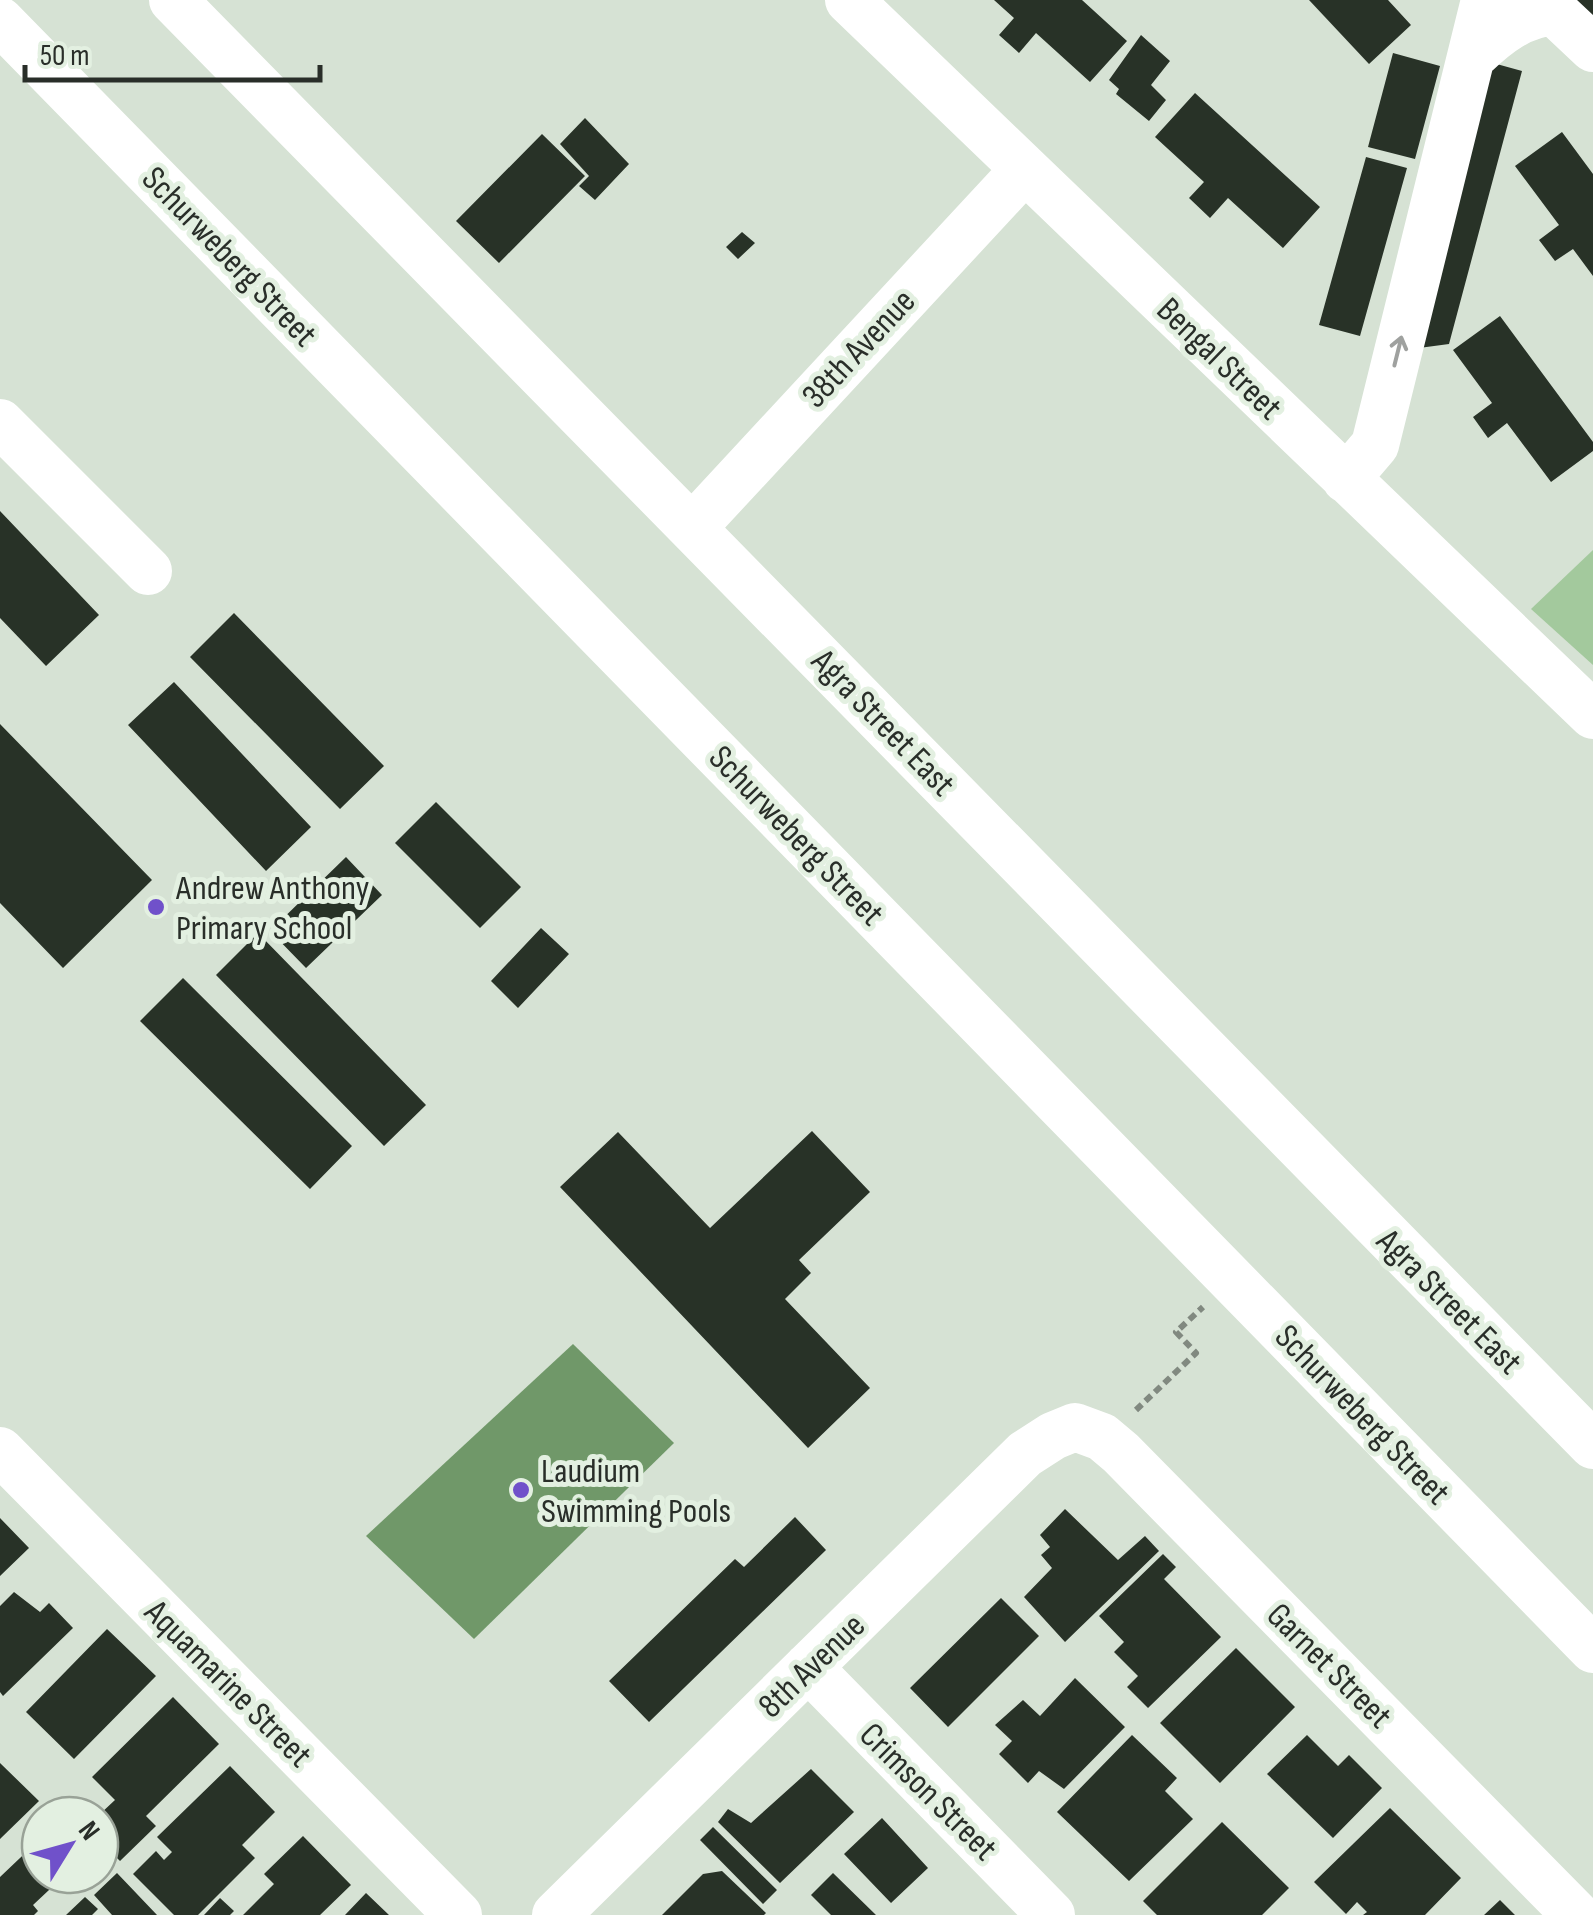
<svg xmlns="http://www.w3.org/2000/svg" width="1593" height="1915" viewBox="0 0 1593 1915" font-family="'Sofia Sans Condensed',sans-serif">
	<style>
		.green { fill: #a3c99d }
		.water { fill: #709869 }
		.building { fill: #283227 }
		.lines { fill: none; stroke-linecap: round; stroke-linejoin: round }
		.path { stroke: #818980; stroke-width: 6; stroke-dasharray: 8 5; stroke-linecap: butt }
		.minor { stroke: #fff; stroke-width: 48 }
		.oneway { stroke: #9fa19f }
		.poi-dot { fill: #7051ca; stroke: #e3f0e1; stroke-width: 4 }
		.labels { text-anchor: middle; stroke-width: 10; stroke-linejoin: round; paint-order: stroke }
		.street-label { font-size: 35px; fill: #292e29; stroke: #e3f0e1 }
		.poi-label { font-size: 35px; fill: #292e29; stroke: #e3f0e1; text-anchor: start }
	</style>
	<rect width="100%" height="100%" fill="#d6e2d4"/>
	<path class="green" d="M 1593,550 L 1593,665 L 1531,609 Z"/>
	<path class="water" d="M 573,1344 L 674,1443 L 474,1639 L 366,1536 Z"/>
	<path class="building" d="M 994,0 L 1082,0 L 1127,41 L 1090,82 L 1036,33 L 1019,53 L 999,35 L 1014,18 Z
		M 1309,0 L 1388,0 L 1411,25 L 1369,64 Z
		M 1570,0 L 1593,0 L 1593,23 Z
		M 1141,35 L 1170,61 L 1151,85 L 1166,100 L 1149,121 L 1116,94 L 1119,89 L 1109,80 Z
		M 1393,53 L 1440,66 L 1415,159 L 1368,147 Z
		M 1493,63 L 1522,71 L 1449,344 L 1419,348 Z
		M 1195,93 L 1320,207 L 1283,248 L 1228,198 L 1210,218 L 1189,198 L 1204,182 L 1155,137 Z
		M 585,118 L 629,164 L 595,200 L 579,186 L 589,176 L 560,144 Z
		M 1562,132 L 1593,174 L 1593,276 L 1573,249 L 1555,261 L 1539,240 L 1559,225 L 1515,166 Z
		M 542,134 L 585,176 L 499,263 L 456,221 Z
		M 1366,157 L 1407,168 L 1360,336 L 1319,325 Z
		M 742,232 L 755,243 L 738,259 L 726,247 Z
		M 1500,316 L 1593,442 L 1593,451 L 1551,482 L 1507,423 L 1488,438 L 1473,417 L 1492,403 L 1453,350 Z
		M 0,511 L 99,615 L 46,666 L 0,618 Z
		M 234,613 L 384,766 L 340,809 L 190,657 Z
		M 174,682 L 311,827 L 266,871 L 128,725 Z
		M 0,724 L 152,880 L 63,968 L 0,903 Z
		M 436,802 L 521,887 L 480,928 L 395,843 Z
		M 346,857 L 382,895 L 306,968 L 270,931 Z
		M 541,928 L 569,954 L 518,1008 L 491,981 Z
		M 258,933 L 426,1105 L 384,1146 L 216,975 Z
		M 183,978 L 352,1146 L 310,1189 L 140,1021 Z
		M 812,1131 L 870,1192 L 799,1260 L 811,1273 L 785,1299 L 870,1388 L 808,1448 L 560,1187 L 618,1132 L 710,1228 Z
		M 1065,1509 L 1118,1560 L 1145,1536 L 1159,1551 L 1065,1642 L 1024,1597 L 1052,1568 L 1041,1555 L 1050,1547 L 1040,1535 Z
		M 795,1517 L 826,1550 L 649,1722 L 609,1681 L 735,1559 L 744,1567 Z
		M 0,1518 L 29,1548 L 0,1576 Z
		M 1163,1554 L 1176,1567 L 1164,1579 L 1221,1637 L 1148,1708 L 1127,1687 L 1138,1676 L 1114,1652 L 1124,1642 L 1099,1616 Z
		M 14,1592 L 40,1612 L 49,1603 L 73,1628 L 3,1696 L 0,1692 L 0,1606 Z
		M 1001,1598 L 1039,1636 L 948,1727 L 910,1688 Z
		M 107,1629 L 156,1676 L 74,1759 L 26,1712 Z
		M 1236,1648 L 1295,1707 L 1220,1783 L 1160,1723 Z
		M 1075,1678 L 1125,1727 L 1064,1789 L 1039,1771 L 1028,1783 L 999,1754 L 1012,1741 L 995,1725 L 1023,1700 L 1040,1716 Z
		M 173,1697 L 219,1744 L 146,1816 L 156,1826 L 120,1861 L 100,1841 L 100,1814 L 115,1800 L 92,1777 Z
		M 1132,1735 L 1177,1778 L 1165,1791 L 1193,1819 L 1129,1881 L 1057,1812 Z
		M 1307,1735 L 1338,1766 L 1349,1755 L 1382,1788 L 1333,1838 L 1267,1774 Z
		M 0,1763 L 39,1801 L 0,1839 Z
		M 230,1766 L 275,1812 L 242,1845 L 255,1858 L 198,1915 L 174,1915 L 133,1874 L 156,1851 L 164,1860 L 172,1852 L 157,1837 Z
		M 811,1769 L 854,1812 L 780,1883 L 718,1822 L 728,1809 L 751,1823 Z
		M 1390,1808 L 1461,1878 L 1425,1915 L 1363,1915 L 1367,1912 L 1357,1902 L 1346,1914 L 1314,1882 Z
		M 882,1818 L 928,1868 L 891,1903 L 844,1854 Z
		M 1222,1822 L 1289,1888 L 1262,1915 L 1157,1915 L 1143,1901 Z
		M 713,1827 L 777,1890 L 763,1904 L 700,1840 Z
		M 303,1836 L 351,1885 L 320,1915 L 243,1915 L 274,1884 L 264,1874 Z
		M 40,1839 L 40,1875 L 65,1875 L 33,1905 L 38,1911 L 34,1915 L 0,1915 L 0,1877 Z
		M 722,1871 L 766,1913 L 764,1915 L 662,1915 L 703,1874 Z
		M 117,1873 L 157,1915 L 112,1915 L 94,1895 Z
		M 833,1873 L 876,1915 L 831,1915 L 811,1895 Z
		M 366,1893 L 389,1915 L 345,1915 Z
		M 85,1897 L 98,1909 L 92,1915 L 66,1915 Z
		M 220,1898 L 234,1911 L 230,1915 L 204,1915 Z
		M 1500,1900 L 1515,1915 L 1484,1915 Z"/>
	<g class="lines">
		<path class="path" d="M 1136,1410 L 1196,1353 L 1176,1332 L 1203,1307"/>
		<path class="minor" d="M 173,0 L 1593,1445
			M 849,0 L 1593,715
			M 1542,0 L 1593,48
			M 0,21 L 1593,1649
			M 1474,55 C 1498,32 1520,15 1554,11
			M 0,423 L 148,571
			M 1346,479 L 1375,445 L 1485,0
			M 693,527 L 1024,170
			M 0,1451 L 458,1915
			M 808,1667 L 1051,1915
			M 556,1915 L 1025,1454 L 1053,1436 L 1075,1427 L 1102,1437 L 1121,1453 L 1576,1915"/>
	</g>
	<defs><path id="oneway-shaft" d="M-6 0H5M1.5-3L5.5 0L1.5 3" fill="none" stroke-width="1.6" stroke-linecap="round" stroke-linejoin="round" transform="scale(2.5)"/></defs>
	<use class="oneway" href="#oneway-shaft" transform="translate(1398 351) rotate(-76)"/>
	<g class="poi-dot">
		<circle cx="156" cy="907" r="10"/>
		<circle cx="521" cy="1490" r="10"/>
	</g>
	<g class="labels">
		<g class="street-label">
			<text transform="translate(230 256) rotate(46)" y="12">Schurweberg Street</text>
			<text transform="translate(858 348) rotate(-47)" y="12">38th Avenue</text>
			<text transform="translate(1220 358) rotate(44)" y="12">Bengal Street</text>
			<text transform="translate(884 722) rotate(46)" y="12">Agra Street East</text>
			<text transform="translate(797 835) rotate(46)" y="12">Schurweberg Street</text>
			<text transform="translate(1450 1301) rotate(45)" y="12">Agra Street East</text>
			<text transform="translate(1363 1414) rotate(46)" y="12">Schurweberg Street</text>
			<text transform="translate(811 1665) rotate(-44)" y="12">8th Avenue</text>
			<text transform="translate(1330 1665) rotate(45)" y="12">Garnet Street</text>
			<text transform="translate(229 1683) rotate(45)" y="12">Aquamarine Street</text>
			<text transform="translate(929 1791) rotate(45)" y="12">Crimson Street</text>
		</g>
		<g class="poi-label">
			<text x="176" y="899">Andrew Anthony<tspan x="176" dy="40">Primary School</tspan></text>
			<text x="541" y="1482">Laudium<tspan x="541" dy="40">Swimming Pools</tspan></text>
		</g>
	</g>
	<g transform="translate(70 1845) rotate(53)"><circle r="48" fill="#e3f0e1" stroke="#99a297" stroke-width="2.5"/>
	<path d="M0-8L18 38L0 25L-18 38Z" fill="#7051ca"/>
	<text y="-15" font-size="28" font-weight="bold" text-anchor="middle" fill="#292e29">N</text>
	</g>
	<path d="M25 65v15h295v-15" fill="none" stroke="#292e29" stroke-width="5"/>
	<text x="40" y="65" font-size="30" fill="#292e29" stroke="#e3f0e1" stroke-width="8" paint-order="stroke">50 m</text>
</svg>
